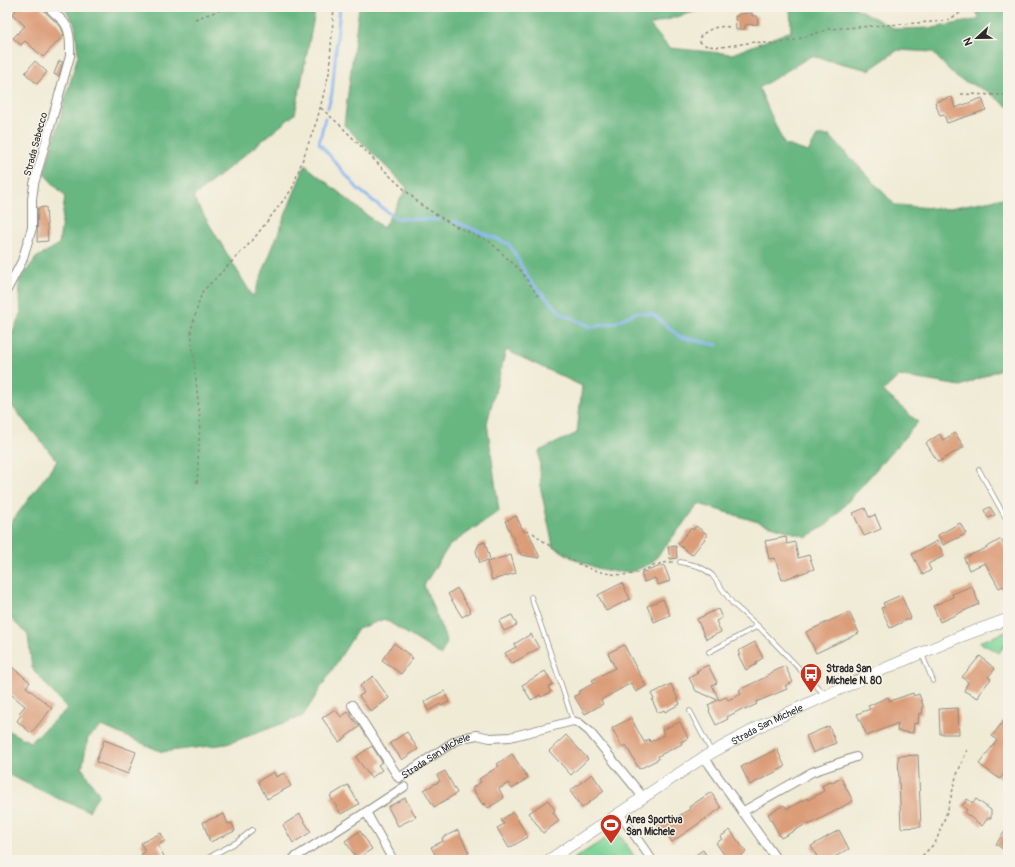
<svg xmlns="http://www.w3.org/2000/svg" width="1015" height="867" viewBox="0 0 1015 867" font-family="Pangolin,sans-serif">
	<style>
		.green { fill: #80d598; stroke: #568062 }
		.forest { fill: #68b680; stroke: #4a7056 }
		.lines { fill: none; stroke-linecap: round; stroke-linejoin: round }
		.stream { stroke: #85b4f0; stroke-width: 3 }
		.building { fill: #db9c78 }
		.lane-casing { stroke: #8e8b80; stroke-width: 5.5 }
		.street-casing { stroke: #8e8b80; stroke-width: 10 }
		.secondary-casing { stroke: #8e8b80; stroke-width: 12 }
		.path { stroke: #8e8b80; stroke-width: 1.5; stroke-dasharray: 3 3; stroke-linecap: butt }
		.lane { stroke: #fff; stroke-width: 4 }
		.street { stroke: #fff; stroke-width: 8 }
		.secondary { stroke: #fff; stroke-width: 11 }
		.labels { text-anchor: middle; stroke-width: 3; stroke-linejoin: round; paint-order: stroke }
		.street-label { font-size: 10px; fill: #2b2b2b; stroke: #f7f3e8 }
		.poi-label { font-size: 10px; font-weight: bold; fill: #2b2b2b; stroke: #f7f3e8; text-anchor: start }
	</style>
	<rect width="100%" height="100%" fill="#f7f3e8"/>
	<filter id="ink" filterUnits="userSpaceOnUse"><feTurbulence type="fractalNoise" baseFrequency=".025" numOctaves="2"/><feDisplacementMap in="SourceGraphic" scale="8" xChannelSelector="R" yChannelSelector="G"/><feConvolveMatrix kernelMatrix="1 2 1 2 8 2 1 2 1" color-interpolation-filters="sRGB"/></filter>
	<filter id="wash" filterUnits="userSpaceOnUse"><feTurbulence type="fractalNoise" baseFrequency=".012" numOctaves="4" result="noise"/><feDisplacementMap in="SourceGraphic" scale="16" xChannelSelector="R" yChannelSelector="G"/><feGaussianBlur stdDeviation="0.9" result="paint"/><feColorMatrix in="noise" values="0 0 0 0 0 0 0 0 0 0 0 0 0 0 0 0 0 1.4 0 .05"/><feComposite in="paint" operator="in"/></filter>
	<g filter="url(#wash)">
		<rect width="100%" height="100%" fill="#f0ebd5"/>
		<path class="green" d="M 1008,631 L 1008,648 L 1004,646 L 999,653 L 979,642 Z
			M 617,831 L 637,860 L 572,860 Z"/>
		<path class="forest" d="M 64,7 L 316,7 L 295,114 L 193,197 L 253,297 L 305,165 L 383,228 L 407,188 L 344,125 L 359,7 L 710,7 L 650,25 L 669,48 L 732,54 L 791,31 L 790,7 L 854,7 L 895,29 L 933,28 L 980,19 L 974,7 L 1008,7 L 1008,107 L 987,91 L 957,78 L 932,52 L 898,50 L 869,70 L 811,56 L 759,88 L 784,144 L 808,152 L 817,136 L 830,136 L 895,205 L 944,209 L 1008,197 L 1008,366 L 961,386 L 899,376 L 883,391 L 918,422 L 828,524 L 807,537 L 699,504 L 652,563 L 634,571 L 616,572 L 597,568 L 574,559 L 553,546 L 541,490 L 539,451 L 577,433 L 582,386 L 506,350 L 487,423 L 499,511 L 449,546 L 424,585 L 447,642 L 441,655 L 384,619 L 358,629 L 303,716 L 227,744 L 162,752 L 102,726 L 88,738 L 82,768 L 99,794 L 89,811 L 59,799 L 7,774 L 7,730 L 30,742 L 67,709 L 32,668 L 28,635 L 7,615 L 7,528 L 57,461 L 7,400 L 7,346 L 21,313 L 19,281 L 36,258 L 59,244 L 65,196 L 44,174 L 78,55 L 75,25 Z"/>
		<g class="lines">
			<path class="stream" d="M 328,108 L 332,93 L 340,7
				M 325,118 L 319,143 L 358,189 L 395,218 L 439,220
				M 454,221 L 509,244 L 530,281 L 562,314 L 592,327 L 614,323 L 637,312 L 654,315 L 680,337 L 717,345"/>
		</g>
		<g id="blocks">
			<path class="building" d="M 11,7 L 40,7 L 61,27 L 64,35 L 43,57 L 25,41 L 21,45 L 13,38 L 25,26 L 12,14 L 16,11 Z
				M 752,13 L 752,16 L 757,16 L 758,24 L 745,25 L 745,29 L 736,30 L 735,16 L 738,16 L 738,14 Z
				M 35,61 L 47,72 L 37,84 L 25,73 Z
				M 59,61 L 63,62 L 59,76 L 54,74 Z
				M 952,97 L 955,108 L 982,98 L 986,110 L 947,123 L 944,115 L 940,116 L 935,102 Z
				M 46,207 L 48,241 L 37,242 L 38,208 Z
				M 955,433 L 964,447 L 938,462 L 926,443 L 940,434 L 943,440 Z
				M 990,507 L 995,515 L 988,518 L 984,510 Z
				M 865,508 L 869,517 L 875,515 L 881,529 L 864,536 L 853,513 Z
				M 516,516 L 524,532 L 528,531 L 540,558 L 521,555 L 505,521 Z
				M 960,523 L 966,534 L 943,545 L 938,535 Z
				M 696,526 L 708,535 L 692,555 L 678,544 L 691,528 L 693,530 Z
				M 786,537 L 787,544 L 795,542 L 798,558 L 809,555 L 814,569 L 782,580 L 775,558 L 769,559 L 765,541 Z
				M 1001,539 L 1008,554 L 1008,595 L 1003,586 L 999,588 L 985,563 L 969,570 L 964,558 L 984,549 Z
				M 937,541 L 944,556 L 928,564 L 931,570 L 923,575 L 912,554 Z
				M 485,542 L 490,559 L 480,563 L 476,551 L 479,544 Z
				M 676,546 L 677,558 L 670,559 L 668,547 Z
				M 511,555 L 516,573 L 492,580 L 487,562 Z
				M 664,565 L 670,581 L 658,585 L 655,578 L 644,582 L 641,573 Z
				M 622,583 L 630,599 L 606,611 L 598,595 Z
				M 972,586 L 979,604 L 940,622 L 933,606 L 953,597 L 952,594 Z
				M 457,588 L 471,612 L 462,617 L 448,594 Z
				M 901,595 L 911,618 L 890,628 L 881,608 L 885,607 L 883,603 Z
				M 663,599 L 670,615 L 654,622 L 647,606 Z
				M 718,609 L 722,618 L 716,621 L 721,632 L 706,639 L 697,619 Z
				M 849,612 L 859,633 L 816,653 L 806,632 Z
				M 512,615 L 517,625 L 504,631 L 499,621 Z
				M 531,634 L 539,648 L 511,664 L 505,653 L 516,647 L 514,644 Z
				M 755,642 L 763,658 L 756,662 L 757,664 L 746,670 L 738,655 L 740,655 L 738,651 Z
				M 394,643 L 413,658 L 401,674 L 382,660 Z
				M 624,645 L 646,686 L 636,692 L 631,683 L 601,700 L 603,704 L 585,714 L 574,696 L 579,694 L 578,692 L 594,683 L 592,680 L 615,668 L 608,653 Z
				M 980,656 L 995,669 L 988,677 L 991,679 L 982,690 L 978,698 L 964,691 L 968,682 L 962,677 Z
				M 7,663 L 30,682 L 26,687 L 52,708 L 31,733 L 17,721 L 21,715 L 19,713 L 25,706 L 7,691 Z
				M 708,665 L 717,683 L 712,685 L 719,700 L 726,697 L 728,700 L 741,694 L 739,690 L 768,676 L 767,675 L 785,666 L 793,682 L 785,686 L 787,689 L 756,702 L 757,704 L 745,710 L 744,708 L 727,717 L 728,719 L 716,725 L 709,711 L 710,710 L 708,705 L 718,700 L 696,691 L 689,678 L 698,673 L 696,671 Z
				M 545,671 L 553,684 L 548,687 L 551,692 L 541,697 L 540,695 L 531,700 L 522,685 Z
				M 373,676 L 389,698 L 371,712 L 359,696 L 364,693 L 360,686 Z
				M 671,684 L 680,704 L 665,712 L 664,710 L 658,713 L 652,700 L 654,699 L 651,694 Z
				M 444,691 L 449,702 L 441,706 L 440,704 L 428,711 L 424,702 Z
				M 913,693 L 914,696 L 919,694 L 923,705 L 922,714 L 919,713 L 918,724 L 914,723 L 913,733 L 897,731 L 898,723 L 867,736 L 857,714 L 870,709 L 868,706 L 888,697 L 890,701 Z
				M 958,708 L 959,734 L 940,734 L 939,709 Z
				M 335,709 L 341,717 L 348,712 L 359,727 L 339,742 L 322,718 Z
				M 1008,715 L 1008,768 L 1000,779 L 979,764 L 997,740 L 992,736 Z
				M 631,718 L 644,742 L 649,739 L 650,742 L 664,735 L 662,730 L 680,722 L 688,738 L 681,742 L 682,744 L 658,756 L 659,759 L 639,769 L 626,745 L 622,747 L 612,728 Z
				M 829,726 L 836,743 L 813,753 L 806,736 Z
				M 407,732 L 418,749 L 402,760 L 390,743 Z
				M 566,735 L 588,759 L 571,775 L 549,751 Z
				M 104,740 L 136,752 L 128,774 L 96,762 Z
				M 372,746 L 382,762 L 378,765 L 382,770 L 371,778 L 356,757 Z
				M 777,749 L 785,767 L 750,785 L 741,767 Z
				M 512,754 L 528,778 L 512,789 L 508,783 L 499,789 L 504,798 L 488,808 L 485,803 L 483,805 L 472,788 L 481,782 L 479,779 L 499,766 L 497,764 Z
				M 918,755 L 921,827 L 901,828 L 898,756 Z
				M 445,771 L 457,793 L 434,807 L 424,790 L 440,781 L 437,775 Z
				M 274,772 L 276,777 L 284,773 L 291,786 L 267,799 L 258,781 Z
				M 592,774 L 604,791 L 582,808 L 570,791 Z
				M 841,778 L 853,801 L 809,825 L 808,823 L 781,838 L 768,814 L 784,805 L 787,809 L 807,798 L 808,800 L 824,791 L 822,786 L 831,781 L 832,783 Z
				M 348,785 L 359,804 L 341,814 L 330,796 Z
				M 711,792 L 721,808 L 672,842 L 665,832 L 663,834 L 657,825 L 669,818 L 671,821 L 690,809 L 689,807 Z
				M 405,798 L 416,817 L 398,826 L 388,807 Z
				M 967,799 L 973,803 L 976,799 L 991,810 L 991,818 L 988,818 L 982,826 L 965,813 L 967,810 L 962,806 Z
				M 548,800 L 555,810 L 553,812 L 559,821 L 543,833 L 529,813 Z
				M 513,812 L 528,837 L 509,848 L 497,828 L 504,824 L 501,820 Z
				M 224,814 L 228,824 L 232,823 L 235,831 L 210,842 L 203,822 Z
				M 300,814 L 311,832 L 293,843 L 283,825 Z
				M 1008,827 L 1008,853 L 996,844 Z
				M 458,830 L 469,853 L 454,860 L 438,860 L 431,847 L 443,841 L 442,838 Z
				M 730,830 L 746,852 L 735,860 L 728,860 L 716,843 L 722,839 L 720,837 Z
				M 839,830 L 849,849 L 829,860 L 819,860 L 811,846 Z
				M 360,831 L 372,849 L 357,859 L 345,841 Z
				M 161,833 L 165,841 L 158,845 L 166,860 L 144,860 L 141,854 L 145,852 L 141,843 Z
				M 703,850 L 709,860 L 688,860 Z"/>
		</g>
	</g>
	<g filter="url(#ink)">
		<use href="#blocks" fill-opacity="0" stroke="#8e8b80" stroke-width="1"/>
		<g class="lines">
			<g class="lane-casing">
				<path id="lane" d="M 979,470 L 1008,522
					M 680,562 L 698,566 L 707,571 L 712,575 L 733,604 L 758,626 L 825,695
					M 531,597 L 557,672 L 573,721
					M 709,652 L 758,626
					M 922,654 L 933,681
					M 690,711 L 711,751
					M 204,860 L 237,842 L 252,830"/>
			</g>
			<g class="street-casing">
				<g id="street">
					<path d="M 7,290 L 22,261 L 32,228 L 32,199 L 34,184 L 70,56 C 70,44 71,30 63,21 C 58,16 53,12 48,7"/>
					<path id="s1" d="M 352,705 L 399,778 L 455,741 L 467,737 L 477,735 L 490,738 L 510,737 L 573,721 L 579,723 L 589,731 L 643,797"/>
					<path d="M 704,757 L 777,860"/>
					<path d="M 366,812 L 404,787"/>
					<path d="M 742,812 L 812,772 L 856,757"/>
					<path d="M 619,813 L 652,860"/>
					<path d="M 293,860 L 294,858 L 366,812 L 393,860"/>
				</g>
			</g>
			<g class="secondary-casing">
				<g id="secondary">
					<path id="s2" d="M 549,860 L 704,757 L 766,723 L 877,672 L 959,637 L 1008,619"/>
				</g>
			</g>
			<path class="path" d="M 195,19 L 229,7
				M 729,27 C 718,25 708,29 700,37 L 700,42 L 707,46 L 721,47 L 755,42 L 775,44 L 792,41 L 829,29 L 946,21 L 962,12 L 968,7
				M 961,94 L 1003,95 L 1008,94
				M 321,108 L 340,125 L 390,176 L 421,205 L 455,226 L 490,242 L 521,271 L 540,299
				M 197,483 L 200,421 L 191,330 L 202,292 L 252,241 L 292,189 L 317,120 L 329,73 L 334,7
				M 533,533 C 562,556 594,579 633,574 C 641,572 648,568 656,565 C 662,563 668,562 674,562
				M 918,860 L 935,843 L 937,839 L 948,809 L 956,777 L 967,750"/>
			<use href="#lane" class="lane"/>
			<use href="#street" class="street"/>
			<use href="#secondary" class="secondary"/>
		</g>
	</g>
	<defs>
		<g id="bus-pin" transform="scale(1.15)"><path d="M0 17L-7.5 6A9.5 9.5 0 1 1 7.5 6Z" fill="#c8321e" stroke="#f7f3e8"/><path d="M-5-6H5V4H4V6H2V4H-2V6H-4V4H-5ZM-3.5-4V0h7V-4ZM-3.5 1.2v1.5H-2V1.2ZM2 1.2v1.5H3.5V1.2Z" fill="#fff"/></g>
		<g id="stadium-pin" transform="scale(1.15)"><path d="M0 17L-7.5 6A9.5 9.5 0 1 1 7.5 6Z" fill="#c8321e" stroke="#f7f3e8"/><path d="M0-5a6.5 5 0 1 0 0 10a6.5 5 0 1 0 0-10ZM-3.5-1.8h7v3.6h-7Z" fill="#fff"/></g>
	</defs>
	<g fill-rule="evenodd">
		<use href="#bus-pin" x="811" y="674"/>
		<use href="#stadium-pin" x="611" y="825"/>
	</g>
	<g class="labels">
		<g class="street-label">
			<text transform="translate(35 144) rotate(-75)" y="4">Strada Sabecco</text>
			<text dy="4" stroke="none"><textPath href="#s2" startOffset="257">Strada San Michele</textPath></text>
			<text dy="4" stroke="none"><textPath href="#s1" startOffset="130">Strada San Michele</textPath></text>
		</g>
		<g class="poi-label">
			<text x="826" y="672">Strada San<tspan x="826" dy="12">Michele N. 80</tspan></text>
			<text x="626" y="823">Area Sportiva<tspan x="626" dy="12">San Michele</tspan></text>
		</g>
	</g>
	<rect width="1015" height="867" fill="none" stroke="#f7f3e8" stroke-width="24"/>
	<g transform="translate(977 38) rotate(248)" stroke="#f7f3e8" stroke-width="3" paint-order="stroke">
	<path d="M0-3L7 15L0 10L-7 15Z" fill="#2b2b2b"/>
	<text y="-6" font-size="11" font-weight="bold" text-anchor="middle" fill="#2b2b2b">N</text>
	</g>
</svg>
